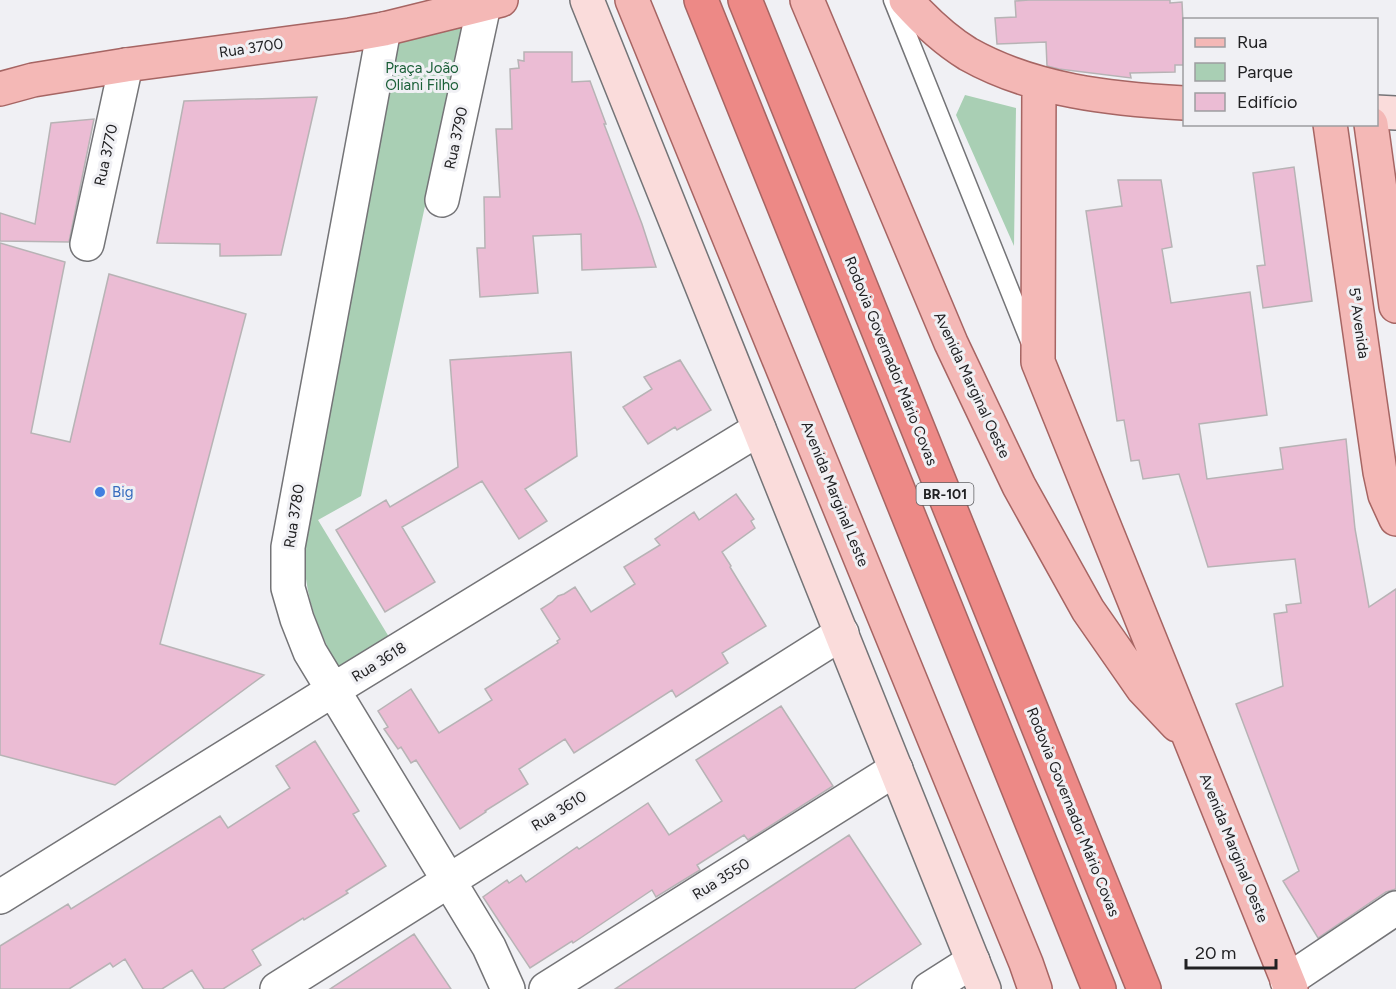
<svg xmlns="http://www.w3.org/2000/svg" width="1396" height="989" viewBox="0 0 1396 989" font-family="Figtree,sans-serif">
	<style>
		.green { fill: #a9cfb4 }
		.building { fill: #ebbcd4; stroke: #b7b3b5; stroke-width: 1.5 }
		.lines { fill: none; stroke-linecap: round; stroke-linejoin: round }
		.lane-casing { stroke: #747477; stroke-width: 21 }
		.street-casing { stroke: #747477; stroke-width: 36 }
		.secondary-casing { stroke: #747477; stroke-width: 36 }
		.primary-casing { stroke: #a66563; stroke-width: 36 }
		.highway-casing { stroke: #a66563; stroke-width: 36 }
		.lane { stroke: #fff; stroke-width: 18 }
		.street { stroke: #fff; stroke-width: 33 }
		.secondary { stroke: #fadcdb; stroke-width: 33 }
		.primary { stroke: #f4b8b6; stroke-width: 33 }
		.highway { stroke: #ed8986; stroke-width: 33 }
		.shop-dot { fill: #3f7fe0; stroke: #f0f0f4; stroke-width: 2 }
		.labels { text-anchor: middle; stroke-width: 6; stroke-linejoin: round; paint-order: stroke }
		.shield { fill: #f0f0f4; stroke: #5f5f62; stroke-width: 1.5 }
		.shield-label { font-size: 14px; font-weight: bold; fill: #212123 }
		.street-label { font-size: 15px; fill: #212123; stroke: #f0f0f4 }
		.park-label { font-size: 15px; fill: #1b5f38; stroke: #f0f0f4 }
		.shop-label { font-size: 15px; fill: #366cbe; stroke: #f0f0f4; text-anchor: start }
	</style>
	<rect width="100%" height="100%" fill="#f0f0f4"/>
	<path class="green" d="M 465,25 L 361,496 L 318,520 L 389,637 L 338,669 C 324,640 310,611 306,579 C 305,565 306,551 306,537 L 397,41 Z
		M 965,95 L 1016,108 L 1014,246 L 956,115 Z"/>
	<path class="building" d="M 1029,0 L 1170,0 L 1170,3 L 1182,2 L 1185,65 L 1175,65 L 1175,72 L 1130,73 L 1131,78 L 1059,69 L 1047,66 L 1046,42 L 997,44 L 995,18 L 1016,17 L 1015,1 Z
		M 524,52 L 572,52 L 572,82 L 590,81 L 606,124 L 604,124 L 642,224 L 656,267 L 582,270 L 581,234 L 533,236 L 538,293 L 480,297 L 477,248 L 485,248 L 484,197 L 500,197 L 496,129 L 512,129 L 510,69 L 519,68 L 518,60 L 524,61 Z
		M 317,97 L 281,255 L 220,256 L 220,244 L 157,243 L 184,101 Z
		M 94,119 L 69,242 L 0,241 L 0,213 L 35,224 L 51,123 Z
		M 1294,167 L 1312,301 L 1263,308 L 1257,266 L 1265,265 L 1253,173 Z
		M 1118,180 L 1161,180 L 1172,247 L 1162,249 L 1171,303 L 1250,292 L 1267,415 L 1199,424 L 1207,479 L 1283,469 L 1280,448 L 1346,439 L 1355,529 L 1369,607 L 1396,589 L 1396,889 L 1386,892 L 1318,938 L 1283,881 L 1299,871 L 1236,704 L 1283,686 L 1274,614 L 1287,612 L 1286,605 L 1301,603 L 1295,559 L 1208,567 L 1179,474 L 1143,479 L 1139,460 L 1131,461 L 1124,420 L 1117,421 L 1086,211 L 1122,206 Z
		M 0,243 L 65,262 L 31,433 L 70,442 L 109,274 L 246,314 L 160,644 L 264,675 L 115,785 L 0,755 Z
		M 571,352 L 577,456 L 525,489 L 547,521 L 519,539 L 482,481 L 402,527 L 435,582 L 385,612 L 336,530 L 386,500 L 390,507 L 458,467 L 450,360 Z
		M 680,360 L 711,410 L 677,430 L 675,427 L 648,444 L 623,407 L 652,389 L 644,377 Z
		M 736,494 L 754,519 L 751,521 L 755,528 L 722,552 L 731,566 L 730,567 L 766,626 L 722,653 L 728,663 L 676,697 L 672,690 L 574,753 L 565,739 L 519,769 L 528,784 L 485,811 L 486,812 L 460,829 L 416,760 L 411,763 L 401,747 L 398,749 L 384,729 L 388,727 L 378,711 L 411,689 L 439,733 L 492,700 L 485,689 L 558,643 L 557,641 L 560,639 L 541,609 L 552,602 L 558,596 L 564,594 L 575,587 L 591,612 L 635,584 L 624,567 L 660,545 L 655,539 L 694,512 L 699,520 Z
		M 781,706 L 833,786 L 748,840 L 744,835 L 697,865 L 700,870 L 656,897 L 652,890 L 573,943 L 572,941 L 530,968 L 483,897 L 507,880 L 509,883 L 521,875 L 526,882 L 577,847 L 579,849 L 648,803 L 669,835 L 722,801 L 696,760 Z
		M 315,741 L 359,811 L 353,814 L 386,866 L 346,891 L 348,893 L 304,920 L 303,918 L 252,950 L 261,965 L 223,989 L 204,989 L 192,970 L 162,989 L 143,989 L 125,959 L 113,967 L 110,963 L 69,989 L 0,989 L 0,946 L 68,904 L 71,909 L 220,816 L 228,828 L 290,788 L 276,766 Z
		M 849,835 L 921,944 L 854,989 L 615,989 Z
		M 414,934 L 451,989 L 330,989 Z"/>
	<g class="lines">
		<g class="lane-casing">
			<path id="lane" d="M 893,0 L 1030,341"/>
		</g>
		<g class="street-casing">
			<path id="street" d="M 384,29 L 288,547 L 288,588 L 297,619 L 310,652 L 489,947 L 508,989
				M 442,200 L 484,5
				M 87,244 L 126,65
				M 0,897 L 333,690 L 759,429
				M 1287,981 L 1396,908
				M 277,989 L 842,633
				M 546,989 L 896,769
				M 929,989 L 973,961"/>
		</g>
		<g class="secondary-casing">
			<path id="secondary" d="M 587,0 L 984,989
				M 1376,112 L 1396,113"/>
		</g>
		<g class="primary-casing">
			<path id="primary" d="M 632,0 L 1026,963 L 1035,989
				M 807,0 L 951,343 L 1019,486 L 1088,610 L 1143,689 L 1177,725
				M 906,0 C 924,20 945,40 968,54 C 1034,91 1111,99 1184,103
				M 1039,83 L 1038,362 L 1291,989
				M 0,89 L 33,80 L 126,65 L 350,35 L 384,29 L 501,0
				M 1330,124 L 1380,472 L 1385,495 L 1396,519
				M 1371,124 L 1396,306"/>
		</g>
		<g class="highway-casing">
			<path id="highway" d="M 701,0 L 1099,989
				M 745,0 L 1144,989"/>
		</g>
		<use href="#lane" class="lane"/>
		<use href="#street" class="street"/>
		<use href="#secondary" class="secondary"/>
		<use href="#primary" class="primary"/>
		<use href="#highway" class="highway"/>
	</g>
	<circle class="shop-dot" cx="100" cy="492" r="6"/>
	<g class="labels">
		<rect class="shield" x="916.5" y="483" width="57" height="22" rx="4.5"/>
		<g class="shield-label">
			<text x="945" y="499">BR-101</text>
		</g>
		<g class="street-label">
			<text transform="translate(251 48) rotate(-8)" y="5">Rua 3700</text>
			<text transform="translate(456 138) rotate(-78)" y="5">Rua 3790</text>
			<text transform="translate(106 155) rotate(-78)" y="5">Rua 3770</text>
			<text transform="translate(1359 323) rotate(82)" y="5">5ª Avenida</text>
			<text transform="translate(891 361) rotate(68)" y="5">Rodovia Governador Mário Covas</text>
			<text transform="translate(972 385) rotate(65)" y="5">Avenida Marginal Oeste</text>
			<text transform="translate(835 494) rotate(68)" y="5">Avenida Marginal Leste</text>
			<text transform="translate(294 516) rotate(-81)" y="5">Rua 3780</text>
			<text transform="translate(379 662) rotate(-32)" y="5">Rua 3618</text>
			<text transform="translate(559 811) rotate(-32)" y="5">Rua 3610</text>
			<text transform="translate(1073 812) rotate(68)" y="5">Rodovia Governador Mário Covas</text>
			<text transform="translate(1234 848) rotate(68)" y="5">Avenida Marginal Oeste</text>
			<text transform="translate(721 879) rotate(-32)" y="5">Rua 3550</text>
		</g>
		<g class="park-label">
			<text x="422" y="73">Praça João<tspan x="422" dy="17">Oliani Filho</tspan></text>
		</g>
		<g class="shop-label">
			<text x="112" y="497">Big</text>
		</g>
	</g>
	<rect x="1183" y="18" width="195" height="108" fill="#f0f0f4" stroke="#9d9da0" stroke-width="1.5"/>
	<rect x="1195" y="38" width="30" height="9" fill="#f4b8b6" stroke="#9d9da0" stroke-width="1.5"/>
	<text x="1237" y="48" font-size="18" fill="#212123">Rua</text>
	<rect x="1195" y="63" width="30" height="18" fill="#a9cfb4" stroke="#9d9da0" stroke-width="1.5"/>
	<text x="1237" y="78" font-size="18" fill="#212123">Parque</text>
	<rect x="1195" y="93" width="30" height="18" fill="#ebbcd4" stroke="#9d9da0" stroke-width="1.5"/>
	<text x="1237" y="108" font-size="18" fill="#212123">Edifício</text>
	<path d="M1186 959v9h90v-9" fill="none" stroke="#212123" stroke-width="3"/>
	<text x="1195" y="959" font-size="18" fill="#212123" stroke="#f0f0f4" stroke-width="4.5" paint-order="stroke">20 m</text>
</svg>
